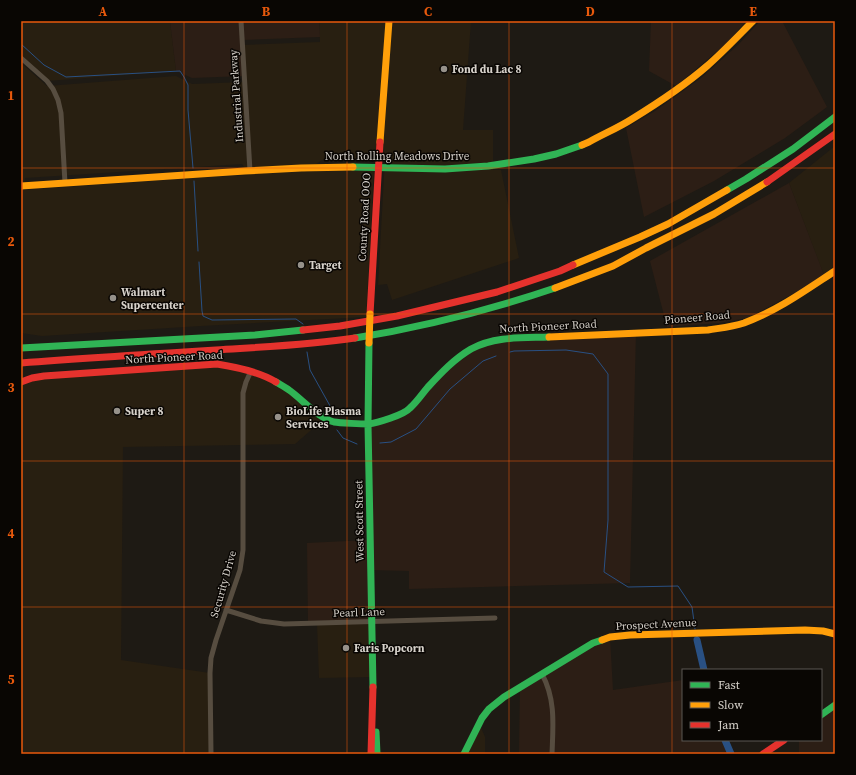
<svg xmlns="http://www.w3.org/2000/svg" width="856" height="775" viewBox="0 0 856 775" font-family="'Source Serif 4',serif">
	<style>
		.built { fill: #281f11; fill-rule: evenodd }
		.industrial { fill: #2c1e15 }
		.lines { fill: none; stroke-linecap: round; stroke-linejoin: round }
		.stream { stroke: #295083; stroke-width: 1 }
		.river { stroke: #295083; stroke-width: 7 }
		.street { stroke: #574d40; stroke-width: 5 }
		.fast { stroke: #30b455; stroke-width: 7 }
		.slow { stroke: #ff9f0a; stroke-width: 7 }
		.jam { stroke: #e5322d; stroke-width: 7 }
		.slow-bridge { stroke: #ff9f0a; stroke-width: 7 }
		.grid { fill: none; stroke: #e8590c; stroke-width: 1; stroke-opacity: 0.55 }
		.poi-dot { fill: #96918a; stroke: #090603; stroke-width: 1.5 }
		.labels { text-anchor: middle; stroke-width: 3; stroke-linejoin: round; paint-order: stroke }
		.poi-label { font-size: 11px; font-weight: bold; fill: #d6d1ca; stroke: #090603; text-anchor: start }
		.street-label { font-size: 11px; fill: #d6d1ca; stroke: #090603 }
		.neatline { fill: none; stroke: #e8590c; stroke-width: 1.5 }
		.grid-label { font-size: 13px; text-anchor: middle; font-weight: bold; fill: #e8590c }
	</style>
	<rect width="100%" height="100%" fill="#1e1a14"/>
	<path class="built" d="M 21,21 L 170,21 L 176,71 L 47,81 L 21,58 Z
		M 319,21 L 471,21 L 463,130 L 493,130 L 493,170 L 501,170 L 519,258 L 392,300 L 387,284 L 378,285 L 385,158 L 322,160 L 305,172 L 342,170 L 374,171 L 366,317 L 201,326 L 42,336 L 21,333 L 21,63 L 47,86 L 176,76 L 192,84 L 245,82 L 243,45 L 320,42 ZM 242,164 L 250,175 L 192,178 L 24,190 L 25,178 Z
		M 835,146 L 835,276 L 826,281 L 789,183 Z
		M 217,364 L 264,376 L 325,418 L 295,444 L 123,447 L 121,660 L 210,673 L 211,754 L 21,754 L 21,382 L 32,378 Z
		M 372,622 L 373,677 L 319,678 L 317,623 Z
		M 479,723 L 485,737 L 485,754 L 464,754 Z"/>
	<path class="industrial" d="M 170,21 L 319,21 L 320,37 L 242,40 L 244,76 L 192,78 L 176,71 Z
		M 651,21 L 746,21 L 727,43 L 676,86 L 649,71 Z
		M 760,21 L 782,21 L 827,107 L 785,138 L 714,181 L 644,217 L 626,128 L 655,111 L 701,78 L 739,44 Z
		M 789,183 L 824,275 L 804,288 L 748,318 L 719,323 L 667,327 L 650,261 Z
		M 636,332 L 630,583 L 409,589 L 409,571 L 369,570 L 372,622 L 308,624 L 307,543 L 368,540 L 368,424 L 402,414 L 435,380 L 484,343 Z
		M 610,637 L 613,690 L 683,680 L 683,740 L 722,740 L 729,754 L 519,754 L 520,687 Z
		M 835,709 L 835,754 L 799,754 L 799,740 L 821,740 L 821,718 Z"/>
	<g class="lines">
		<path class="stream" d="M 21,44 L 44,65 L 66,77 L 180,71 L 184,77 L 188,85 L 188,110 L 193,168
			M 194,181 L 198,251
			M 199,262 L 202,311 L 203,316 L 212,320 L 296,319 L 303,324
			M 307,352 L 310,370 L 334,413
			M 510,352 L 514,351 L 566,350 L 593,354 L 608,374 L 608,520 L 604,572 L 628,587 L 678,586 L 692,607 L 695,629
			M 337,430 L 343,438 L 357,444
			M 380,443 L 391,442 L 416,429 L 450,389 L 483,361 L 496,356
			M 697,636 L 697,640"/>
		<path class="river" d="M 697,640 L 704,670
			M 725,740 L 731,754"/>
		<path class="street" d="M 241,21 L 250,171
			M 21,58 L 47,81 L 53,89 L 58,100 L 61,113 L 65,183
			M 226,610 L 261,621 L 284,624 L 495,618
			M 542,674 C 556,700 553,726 552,754
			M 211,754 L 210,673 L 211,658 L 216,640 L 240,570 L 243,550 L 243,393 L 246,382 L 251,371"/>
		<path class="fast" d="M 353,167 L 445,169 L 488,166 L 534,159 L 556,154 L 582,145
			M 727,190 L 746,179 L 793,149 L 835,117
			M 355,338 C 423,327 490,310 555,288
			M 369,343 L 368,424 L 373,687
			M 21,348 L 255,335 L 303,330
			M 276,382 C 281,385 285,387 289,390 C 303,400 317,417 334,422 C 340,423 362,424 368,424 C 377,423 404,415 410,408 C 417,402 422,394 428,387 C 441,373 454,359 471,349 C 495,336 523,338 549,337
			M 821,715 L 835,705
			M 376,732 L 377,754
			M 464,754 L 482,718 L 489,709 L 504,697 L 593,643 L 602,640"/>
		<path class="slow" d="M 380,142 L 389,21
			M 582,145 L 589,142 C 603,134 618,128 632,119 C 658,103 684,86 707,66 C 723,52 738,36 753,21
			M 21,186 L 245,171 L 301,168 L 353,167
			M 573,265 L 640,237 L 668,224 L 727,190
			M 555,288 L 613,266 L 646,248 L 714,214 L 767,182
			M 549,337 L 708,330 C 720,328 732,327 744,323 C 777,311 806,290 835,271
			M 602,640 L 610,637 L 630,635 L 805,630 L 823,631 L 835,634"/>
		<path class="jam" d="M 767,182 L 835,134
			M 370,314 L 380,142
			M 303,330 L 340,326 L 397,316 L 497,292 L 560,271 L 573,265
			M 21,363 C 86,358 151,354 216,350 C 262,347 309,345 355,338
			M 21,382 L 32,378 L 44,376 L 217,364 C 236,367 260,372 276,382
			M 371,754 L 373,687
			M 763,754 L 784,740"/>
		<path class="slow-bridge" d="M 369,343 L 370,314"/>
	</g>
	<path class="grid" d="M 184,21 L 184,754M 347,21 L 347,754M 509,21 L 509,754M 672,21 L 672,754M 21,168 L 835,168M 21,314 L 835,314M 21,461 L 835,461M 21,607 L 835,607"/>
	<g class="poi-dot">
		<circle cx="444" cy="69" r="4"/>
		<circle cx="301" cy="265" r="4"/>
		<circle cx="113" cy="298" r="4"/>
		<circle cx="117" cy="411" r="4"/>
		<circle cx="278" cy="417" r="4"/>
		<circle cx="346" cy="648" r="4"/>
	</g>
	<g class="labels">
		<g class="poi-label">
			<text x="452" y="73">Fond du Lac 8</text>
			<text x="309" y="269">Target</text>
			<text x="121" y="296">Walmart<tspan x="121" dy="13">Supercenter</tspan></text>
			<text x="125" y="415">Super 8</text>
			<text x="286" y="415">BioLife Plasma<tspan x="286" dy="13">Services</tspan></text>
			<text x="354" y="652">Faris Popcorn</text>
		</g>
		<g class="street-label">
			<text transform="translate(236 96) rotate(-94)" y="4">Industrial Parkway</text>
			<text x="397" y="160">North Rolling Meadows Drive</text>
			<text transform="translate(364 217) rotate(-87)" y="4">County Road OOO</text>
			<text transform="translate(697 317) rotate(-5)" y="4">Pioneer Road</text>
			<text transform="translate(548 326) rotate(-3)" y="4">North Pioneer Road</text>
			<text transform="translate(174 357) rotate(-3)" y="4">North Pioneer Road</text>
			<text transform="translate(359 521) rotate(-91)" y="4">West Scott Street</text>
			<text transform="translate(223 584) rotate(-74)" y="4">Security Drive</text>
			<text transform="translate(359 612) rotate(-2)" y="4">Pearl Lane</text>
			<text transform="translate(656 624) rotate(-3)" y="4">Prospect Avenue</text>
		</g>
	</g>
	<rect width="856" height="775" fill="none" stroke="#090603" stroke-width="44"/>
	<rect x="682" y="669" width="140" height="72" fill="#090603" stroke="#5b5753"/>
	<rect x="690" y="682" width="20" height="6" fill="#30b455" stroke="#5b5753"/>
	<text x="718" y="689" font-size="12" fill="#d6d1ca">Fast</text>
	<rect x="690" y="702" width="20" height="6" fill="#ff9f0a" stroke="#5b5753"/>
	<text x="718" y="709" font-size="12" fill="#d6d1ca">Slow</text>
	<rect x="690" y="722" width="20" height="6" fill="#e5322d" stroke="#5b5753"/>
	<text x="718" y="729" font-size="12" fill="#d6d1ca">Jam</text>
	<rect x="22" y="22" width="812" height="731" class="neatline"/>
	<g class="grid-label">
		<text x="103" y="16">A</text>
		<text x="266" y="16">B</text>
		<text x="428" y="16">C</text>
		<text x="590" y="16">D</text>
		<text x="753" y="16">E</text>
		<text x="11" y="100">1</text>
		<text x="11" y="246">2</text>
		<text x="11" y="392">3</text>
		<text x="11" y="538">4</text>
		<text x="11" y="684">5</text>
	</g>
</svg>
